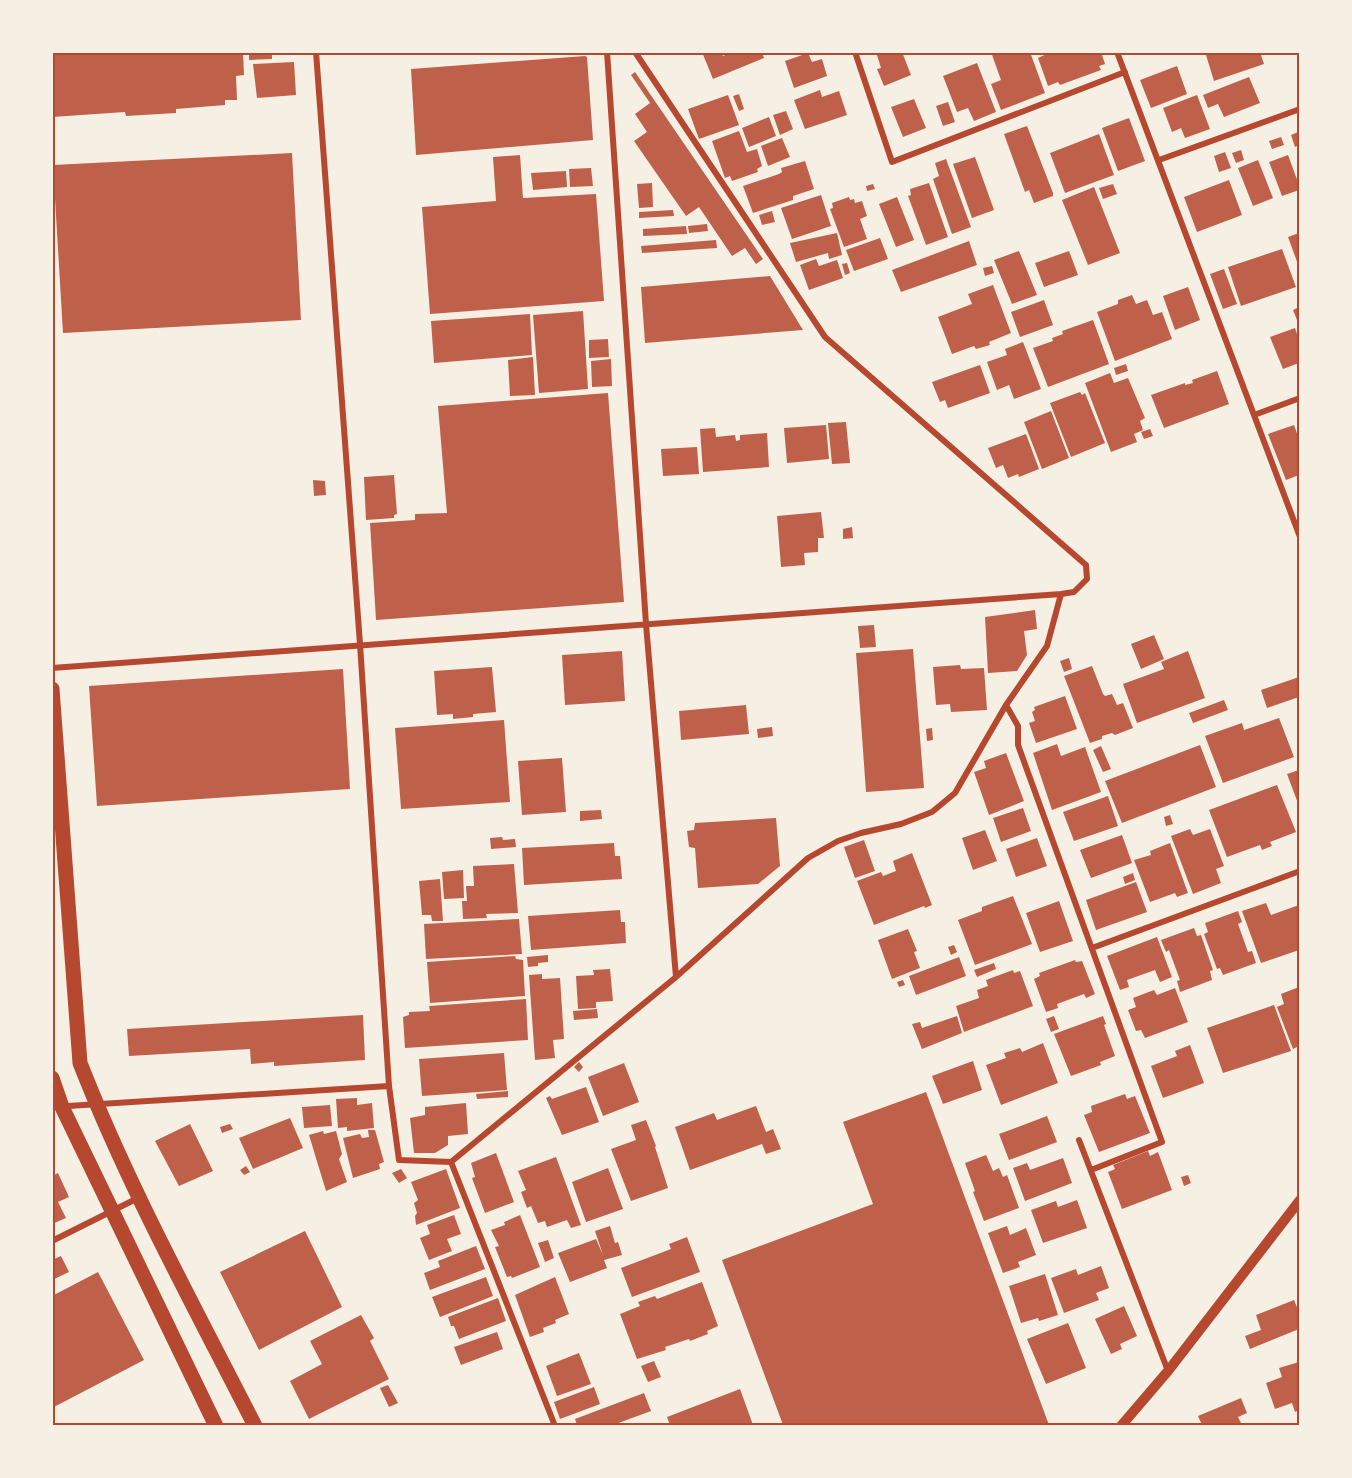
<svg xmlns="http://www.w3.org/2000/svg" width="1352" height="1478" viewBox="0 0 1352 1478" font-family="Arial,sans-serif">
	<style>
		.building { fill: #bf614a }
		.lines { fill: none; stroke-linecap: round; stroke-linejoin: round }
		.minor { stroke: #b5482f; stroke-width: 6 }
		.tertiary { stroke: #b5482f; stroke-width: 10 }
		.primary { stroke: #b5482f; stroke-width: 15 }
		.neatline { fill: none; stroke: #b5482f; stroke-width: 2 }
	</style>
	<rect width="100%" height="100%" fill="#f6efe4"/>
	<path class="building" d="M 52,52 L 243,52 L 244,75 L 236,76 L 237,100 L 225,100 L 225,105 L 176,109 L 176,113 L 126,116 L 125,112 L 52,117 Z
		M 249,52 L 272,52 L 272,59 L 249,60 Z
		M 702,52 L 722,52 L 723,56 L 731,52 L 762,52 L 764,58 L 713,79 Z
		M 876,52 L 902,52 L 911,75 L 884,86 L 877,69 L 881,68 Z
		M 991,52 L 1030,52 L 1045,93 L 1001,110 L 991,84 L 1001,80 Z
		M 1051,52 L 1101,52 L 1105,64 L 1099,66 L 1101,70 L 1060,85 L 1058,82 L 1048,86 L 1038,58 Z
		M 1213,52 L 1260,52 L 1264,64 L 1214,81 L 1206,55 Z
		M 808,53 L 812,62 L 822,59 L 827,76 L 794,88 L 785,61 Z
		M 585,56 L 587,57 L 593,140 L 416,155 L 411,69 Z
		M 294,62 L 296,95 L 257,98 L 253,64 Z
		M 977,63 L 996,112 L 974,121 L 968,108 L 957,112 L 943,76 Z
		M 1177,66 L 1187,94 L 1151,108 L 1140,80 Z
		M 635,72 L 763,259 L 756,264 L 745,248 L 732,256 L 699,207 L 686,216 L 634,141 L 647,132 L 635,114 L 650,103 L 631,75 Z
		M 1249,77 L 1260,103 L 1224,117 L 1218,104 L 1208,108 L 1203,95 Z
		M 820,90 L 822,97 L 839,91 L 847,115 L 805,129 L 794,100 Z
		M 739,94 L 744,109 L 739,111 L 733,96 Z
		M 728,95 L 739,125 L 699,139 L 688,109 Z
		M 1197,95 L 1210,129 L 1185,138 L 1181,128 L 1172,132 L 1163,108 Z
		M 914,99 L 926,128 L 903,137 L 891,107 Z
		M 948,102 L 955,122 L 943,126 L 936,106 Z
		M 786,111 L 793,129 L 780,135 L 773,115 Z
		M 769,117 L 776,136 L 749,147 L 742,128 Z
		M 1129,118 L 1145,161 L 1118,171 L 1102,128 Z
		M 1027,126 L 1053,193 L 1053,196 L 1034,203 L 1029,190 L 1025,192 L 1004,134 Z
		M 739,131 L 747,152 L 757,149 L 762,166 L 757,169 L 758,172 L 732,181 L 730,176 L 725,178 L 712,141 Z
		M 1298,132 L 1299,145 L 1295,147 L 1291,135 Z
		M 1099,134 L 1114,175 L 1065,193 L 1050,153 Z
		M 1281,137 L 1284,145 L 1272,149 L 1269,141 Z
		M 782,138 L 790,157 L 768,166 L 761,146 Z
		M 1241,150 L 1244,160 L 1236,163 L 1232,153 Z
		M 1225,152 L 1231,168 L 1219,172 L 1214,156 Z
		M 292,153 L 301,320 L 63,333 L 53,165 Z
		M 520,155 L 523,198 L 596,194 L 604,301 L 430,314 L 422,207 L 496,201 L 493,157 Z
		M 1288,155 L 1299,185 L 1299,190 L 1282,196 L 1269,162 Z
		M 975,157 L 994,210 L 972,218 L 953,164 Z
		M 946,159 L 971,227 L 952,234 L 933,179 L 939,176 L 935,163 Z
		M 1258,160 L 1273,198 L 1253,206 L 1238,168 Z
		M 805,161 L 814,189 L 793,196 L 793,200 L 753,213 L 743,186 L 779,174 L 782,172 L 781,168 Z
		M 591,168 L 593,186 L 570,187 L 569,169 Z
		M 566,171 L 567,187 L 533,190 L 531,173 Z
		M 1229,180 L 1242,215 L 1197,232 L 1184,197 Z
		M 652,183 L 653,207 L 639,208 L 637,184 Z
		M 929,183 L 948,237 L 926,245 L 908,196 L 911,195 L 910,189 Z
		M 873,184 L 875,189 L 867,191 L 866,186 Z
		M 1113,184 L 1117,194 L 1103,199 L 1099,188 Z
		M 1094,187 L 1120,253 L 1088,265 L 1062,200 Z
		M 821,195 L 831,226 L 792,239 L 781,208 Z
		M 849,197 L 850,200 L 854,199 L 855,203 L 862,201 L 867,216 L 860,219 L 867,239 L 844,247 L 830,209 L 833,208 L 832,203 Z
		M 897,197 L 914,240 L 896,247 L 879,204 Z
		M 673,210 L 674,216 L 639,218 L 639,212 Z
		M 772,211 L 775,222 L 762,225 L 759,215 Z
		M 707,224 L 708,231 L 689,233 L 688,226 Z
		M 686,226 L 687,234 L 643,236 L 643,229 Z
		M 837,233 L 842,255 L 829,259 L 828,253 L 796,262 L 790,243 Z
		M 1299,233 L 1299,267 L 1288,237 Z
		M 880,238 L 888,259 L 854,271 L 846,250 Z
		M 716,240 L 717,248 L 642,253 L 641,246 Z
		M 969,241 L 977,265 L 901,292 L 892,270 Z
		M 1282,249 L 1296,287 L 1241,306 L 1228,267 Z
		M 1019,251 L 1037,295 L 1012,304 L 994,260 Z
		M 1069,251 L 1078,275 L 1044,287 L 1035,263 Z
		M 816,259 L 819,266 L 837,260 L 843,278 L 809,290 L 800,265 Z
		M 847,263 L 850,273 L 845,275 L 842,264 Z
		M 992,266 L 994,273 L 985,276 L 983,268 Z
		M 1224,269 L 1237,304 L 1223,309 L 1210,274 Z
		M 770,276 L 803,330 L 645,343 L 641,287 Z
		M 993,285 L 1011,333 L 989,342 L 990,345 L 976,349 L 974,346 L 952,354 L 938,317 L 972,304 L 968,294 Z
		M 1188,287 L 1200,320 L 1175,330 L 1163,296 Z
		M 1132,295 L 1136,304 L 1147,300 L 1153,315 L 1162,312 L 1172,339 L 1115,361 L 1097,312 L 1118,304 L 1118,300 Z
		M 1044,300 L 1053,325 L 1020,337 L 1011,312 Z
		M 1299,307 L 1299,325 L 1293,310 Z
		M 583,311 L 588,389 L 539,393 L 533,315 Z
		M 530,314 L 532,355 L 434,363 L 431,321 Z
		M 1093,320 L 1109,364 L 1048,387 L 1033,348 L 1053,341 L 1052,338 L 1063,334 L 1062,331 Z
		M 1295,328 L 1299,340 L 1299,363 L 1283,369 L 1270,337 Z
		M 608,339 L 609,357 L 589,358 L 589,340 Z
		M 1023,342 L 1041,389 L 1014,399 L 1009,385 L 997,390 L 987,362 L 1007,355 L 1005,349 Z
		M 533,357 L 535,395 L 510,396 L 508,360 Z
		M 611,359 L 612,386 L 592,387 L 591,361 Z
		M 1126,364 L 1128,371 L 1116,375 L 1114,368 Z
		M 980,365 L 990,393 L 948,408 L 945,400 L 940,402 L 932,382 Z
		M 1217,371 L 1229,404 L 1164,428 L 1151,395 L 1185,383 L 1185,385 L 1193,383 L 1192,380 Z
		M 1110,373 L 1114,383 L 1128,378 L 1145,418 L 1140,421 L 1143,430 L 1134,434 L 1137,442 L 1111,452 L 1085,383 Z
		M 1080,392 L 1082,395 L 1085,393 L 1105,443 L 1071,457 L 1050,403 Z
		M 608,393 L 624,602 L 376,620 L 370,523 L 415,520 L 415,514 L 447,513 L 438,406 Z
		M 1051,411 L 1069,458 L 1042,469 L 1024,422 Z
		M 846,422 L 850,463 L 832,464 L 828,423 Z
		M 826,425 L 829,459 L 787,463 L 784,428 Z
		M 1294,425 L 1299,439 L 1299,475 L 1286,480 L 1268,434 Z
		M 715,428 L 716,437 L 735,435 L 736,441 L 740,440 L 740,435 L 767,433 L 769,467 L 703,472 L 700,429 Z
		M 1150,429 L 1153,436 L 1144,439 L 1141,432 Z
		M 1026,434 L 1039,469 L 1019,477 L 1018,474 L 1008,478 L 1003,465 L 996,468 L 988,448 Z
		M 697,447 L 699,474 L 663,476 L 661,449 Z
		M 394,475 L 397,514 L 394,515 L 394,518 L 366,520 L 364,477 Z
		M 313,480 L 325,481 L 326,495 L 314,496 Z
		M 821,512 L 824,538 L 818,538 L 818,552 L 804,553 L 805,565 L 781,567 L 777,516 Z
		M 852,527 L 853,538 L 843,539 L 843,529 Z
		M 1035,610 L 1037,629 L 1024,631 L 1027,655 L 1017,671 L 988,673 L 985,617 Z
		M 874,625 L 876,647 L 860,648 L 858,626 Z
		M 1154,635 L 1164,659 L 1141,669 L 1131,644 Z
		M 913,649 L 924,788 L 866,792 L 856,653 Z
		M 622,651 L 625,701 L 565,705 L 562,655 Z
		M 1188,651 L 1205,698 L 1137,723 L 1123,684 L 1164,669 L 1161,662 Z
		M 1069,658 L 1072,669 L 1064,672 L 1060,661 Z
		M 960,665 L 961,669 L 984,668 L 987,710 L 951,712 L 950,704 L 936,705 L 933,667 Z
		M 1092,666 L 1103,694 L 1105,696 L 1112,694 L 1117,705 L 1123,703 L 1133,728 L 1115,735 L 1112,733 L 1102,736 L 1102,739 L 1090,743 L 1064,676 Z
		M 492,667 L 496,712 L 473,714 L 473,717 L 453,719 L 453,714 L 437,715 L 434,671 Z
		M 343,669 L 350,789 L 97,806 L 89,686 Z
		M 1299,677 L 1299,697 L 1267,708 L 1261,690 Z
		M 1065,696 L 1077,729 L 1036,743 L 1029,723 L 1035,721 L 1032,712 L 1035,710 L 1034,707 Z
		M 1224,700 L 1228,710 L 1193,723 L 1189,713 Z
		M 746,705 L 749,734 L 681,740 L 679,711 Z
		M 1279,718 L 1294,757 L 1223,783 L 1205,736 L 1242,723 L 1244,730 Z
		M 504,720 L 510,802 L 401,809 L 395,728 Z
		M 772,727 L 773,736 L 758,738 L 757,729 Z
		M 932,728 L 933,740 L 927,741 L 926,729 Z
		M 1057,744 L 1061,756 L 1085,747 L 1101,792 L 1052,810 L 1033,753 Z
		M 1200,745 L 1216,787 L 1122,823 L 1105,781 Z
		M 1101,746 L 1111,769 L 1103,772 L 1093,750 Z
		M 1006,753 L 1024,801 L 989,815 L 974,772 L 986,768 L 984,761 Z
		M 562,758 L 566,812 L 522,815 L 518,761 Z
		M 1299,770 L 1299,806 L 1287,774 Z
		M 1277,785 L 1296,832 L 1270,842 L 1272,846 L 1262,850 L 1260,845 L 1227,857 L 1209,810 Z
		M 1108,796 L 1118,826 L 1074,841 L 1063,812 Z
		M 1023,808 L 1031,831 L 1001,842 L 993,818 Z
		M 601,810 L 602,819 L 580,821 L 580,811 Z
		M 1170,815 L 1173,824 L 1166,826 L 1164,817 Z
		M 776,818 L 780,866 L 758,884 L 698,888 L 695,848 L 689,847 L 687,831 L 694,830 L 695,823 Z
		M 1190,829 L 1193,835 L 1210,829 L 1224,866 L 1216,869 L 1221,883 L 1193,894 L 1171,836 Z
		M 985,830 L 997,861 L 973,870 L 962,838 Z
		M 1122,835 L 1132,863 L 1091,878 L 1080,850 Z
		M 502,837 L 503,840 L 515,839 L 516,847 L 491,849 L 490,838 Z
		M 1037,838 L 1047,866 L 1016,877 L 1006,849 Z
		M 864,840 L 875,871 L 855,878 L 844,847 Z
		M 614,843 L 615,856 L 620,856 L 622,879 L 524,885 L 522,848 Z
		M 1170,843 L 1188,893 L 1177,897 L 1175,893 L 1150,902 L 1134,860 L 1151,855 L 1150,851 Z
		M 912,853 L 932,905 L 925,908 L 924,906 L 874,925 L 857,881 L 881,872 L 883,876 L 896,871 L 893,861 Z
		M 514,864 L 518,913 L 486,914 L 487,918 L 463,919 L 462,901 L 467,901 L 466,886 L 474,886 L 473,866 Z
		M 463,870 L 464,898 L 444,899 L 442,872 Z
		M 1133,873 L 1135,880 L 1125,884 L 1123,877 Z
		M 440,879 L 443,921 L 432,921 L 431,915 L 422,915 L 419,881 Z
		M 1136,882 L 1147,912 L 1096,930 L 1086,900 Z
		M 1013,896 L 1032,944 L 975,965 L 958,920 L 982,911 L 982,907 Z
		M 1059,901 L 1073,941 L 1040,952 L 1026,913 Z
		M 1266,903 L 1271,915 L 1299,905 L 1299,950 L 1261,963 L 1242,911 Z
		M 620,910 L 621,922 L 625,922 L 626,943 L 531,950 L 528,916 Z
		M 1238,911 L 1242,922 L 1238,924 L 1248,952 L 1252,951 L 1256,963 L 1223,975 L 1220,968 L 1217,969 L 1204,934 L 1208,932 L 1205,923 Z
		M 519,919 L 522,954 L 426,959 L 424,924 Z
		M 1194,928 L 1197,936 L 1201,935 L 1213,970 L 1210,971 L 1212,980 L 1180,992 L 1177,981 L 1180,980 L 1169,950 L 1166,952 L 1161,940 Z
		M 908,929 L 917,951 L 914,952 L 920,968 L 892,979 L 878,940 Z
		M 1157,937 L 1172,977 L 1160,982 L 1155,970 L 1127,980 L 1129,987 L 1120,990 L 1107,956 Z
		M 954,945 L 957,952 L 951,955 L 948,947 Z
		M 548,955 L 548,962 L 538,963 L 538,966 L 528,967 L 527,957 Z
		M 515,956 L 516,959 L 523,960 L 525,996 L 430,1003 L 427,962 Z
		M 959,957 L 966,976 L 916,995 L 909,976 Z
		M 1075,960 L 1076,962 L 1082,961 L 1095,994 L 1086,998 L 1084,994 L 1057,1004 L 1058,1008 L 1046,1012 L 1034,979 L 1040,976 L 1039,973 Z
		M 994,963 L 996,969 L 977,977 L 974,970 Z
		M 610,969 L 613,1001 L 596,1002 L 596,1008 L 578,1009 L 576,976 L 594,975 L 593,970 Z
		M 1013,970 L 1014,973 L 1020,971 L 1033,1006 L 964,1032 L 956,1006 L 979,998 L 977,990 L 988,986 L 986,980 Z
		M 542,974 L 542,979 L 560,978 L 564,1039 L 553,1040 L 555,1058 L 535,1060 L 529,975 Z
		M 903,980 L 905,985 L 899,987 L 897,982 Z
		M 1299,987 L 1299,1046 L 1293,1049 L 1277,1007 L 1284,1004 L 1281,994 Z
		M 1175,988 L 1188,1022 L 1145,1038 L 1141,1030 L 1136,1031 L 1128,1010 L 1136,1007 L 1133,998 L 1154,990 L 1157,995 Z
		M 526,999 L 528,1040 L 405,1048 L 403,1017 L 409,1015 L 409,1012 L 430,1011 L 429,1006 Z
		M 1274,1005 L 1291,1051 L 1223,1073 L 1207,1028 Z
		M 597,1009 L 598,1018 L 574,1020 L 573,1011 Z
		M 363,1015 L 365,1060 L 274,1066 L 274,1062 L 251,1064 L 250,1049 L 129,1056 L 127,1029 Z
		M 957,1016 L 962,1033 L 922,1049 L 912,1024 L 920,1022 L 922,1028 Z
		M 1054,1016 L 1059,1029 L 1051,1032 L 1046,1019 Z
		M 1103,1016 L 1106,1024 L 1104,1025 L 1115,1056 L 1100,1062 L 1101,1065 L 1071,1076 L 1054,1034 Z
		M 1043,1043 L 1058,1083 L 1001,1105 L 986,1065 L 1006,1058 L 1004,1053 L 1020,1048 L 1022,1052 Z
		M 1190,1045 L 1204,1083 L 1163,1098 L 1151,1066 L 1177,1056 L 1175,1051 Z
		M 504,1053 L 507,1090 L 422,1096 L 419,1059 Z
		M 973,1061 L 982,1090 L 943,1104 L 932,1076 Z
		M 579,1062 L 583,1067 L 579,1072 L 574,1067 Z
		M 624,1063 L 639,1102 L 603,1116 L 588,1077 Z
		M 586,1087 L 599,1122 L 562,1135 L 546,1098 L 550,1096 L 552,1099 Z
		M 508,1091 L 508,1097 L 477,1099 L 476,1094 Z
		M 926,1092 L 1049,1425 L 783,1425 L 722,1260 L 873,1204 L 843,1122 Z
		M 1125,1094 L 1127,1099 L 1135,1096 L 1150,1133 L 1099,1152 L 1084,1115 L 1092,1112 L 1091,1106 Z
		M 357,1098 L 357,1105 L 372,1103 L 374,1128 L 347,1131 L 347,1127 L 338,1128 L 336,1099 Z
		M 466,1103 L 468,1134 L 448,1136 L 448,1145 L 435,1153 L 414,1153 L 410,1118 L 425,1115 L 425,1107 Z
		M 330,1105 L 332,1126 L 304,1128 L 302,1107 Z
		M 756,1106 L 766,1132 L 773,1129 L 781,1149 L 766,1154 L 762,1144 L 690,1170 L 675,1127 L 714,1113 L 717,1120 Z
		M 1047,1116 L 1057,1142 L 1009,1160 L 999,1134 Z
		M 290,1118 L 303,1148 L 253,1169 L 239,1138 Z
		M 646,1120 L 656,1146 L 655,1147 L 668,1188 L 631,1201 L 611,1149 L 636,1140 L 631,1125 Z
		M 190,1124 L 213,1171 L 179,1186 L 155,1141 Z
		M 230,1124 L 233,1129 L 222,1133 L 220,1127 Z
		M 368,1130 L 375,1130 L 384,1162 L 379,1164 L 380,1169 L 353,1178 L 343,1138 L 360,1134 L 362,1138 L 369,1137 Z
		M 323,1131 L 324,1134 L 336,1131 L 342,1154 L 339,1159 L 347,1182 L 326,1191 L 309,1135 Z
		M 1148,1151 L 1150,1156 L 1158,1152 L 1172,1190 L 1122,1209 L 1108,1172 L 1115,1169 L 1113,1165 Z
		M 496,1153 L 514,1202 L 485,1213 L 472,1178 L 475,1177 L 471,1163 Z
		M 986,1155 L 993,1171 L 999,1168 L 1003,1177 L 1007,1175 L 1019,1208 L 984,1221 L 973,1192 L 975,1191 L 965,1163 Z
		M 556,1157 L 581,1225 L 571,1228 L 567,1220 L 547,1227 L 545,1221 L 538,1223 L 531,1206 L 527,1208 L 521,1192 L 526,1190 L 518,1171 Z
		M 1063,1158 L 1072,1183 L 1025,1201 L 1013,1168 L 1027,1163 L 1030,1170 Z
		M 246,1166 L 250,1172 L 244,1175 L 240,1170 Z
		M 608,1168 L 623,1209 L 586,1222 L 572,1182 Z
		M 401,1169 L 407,1178 L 399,1183 L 392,1173 Z
		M 446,1169 L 460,1208 L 416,1225 L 415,1216 L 417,1213 L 414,1203 L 418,1200 L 411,1182 Z
		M 58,1173 L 69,1197 L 58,1202 L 66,1218 L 52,1224 L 52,1176 Z
		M 1188,1175 L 1191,1183 L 1184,1186 L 1181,1177 Z
		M 1077,1200 L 1087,1228 L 1043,1243 L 1031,1210 L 1056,1201 L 1058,1207 Z
		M 454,1215 L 461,1234 L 447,1239 L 452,1251 L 429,1260 L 420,1238 L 430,1234 L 427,1225 Z
		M 520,1215 L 540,1267 L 512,1278 L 511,1276 L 507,1277 L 495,1247 L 499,1246 L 491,1230 L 505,1225 L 504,1222 Z
		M 610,1226 L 615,1243 L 618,1242 L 622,1255 L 604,1260 L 607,1268 L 570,1282 L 558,1253 L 596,1239 L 603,1255 L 595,1231 Z
		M 1007,1226 L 1010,1235 L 1026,1228 L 1036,1255 L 1018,1262 L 1020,1267 L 1003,1273 L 988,1233 Z
		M 305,1231 L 342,1307 L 259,1350 L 220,1272 Z
		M 687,1237 L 700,1272 L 632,1297 L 621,1268 L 671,1249 L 669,1244 Z
		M 548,1240 L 554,1258 L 545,1262 L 538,1243 Z
		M 476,1246 L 485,1269 L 430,1290 L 424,1273 L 440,1267 L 438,1261 Z
		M 61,1256 L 69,1272 L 52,1280 L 52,1260 Z
		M 1101,1266 L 1109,1288 L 1096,1293 L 1099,1300 L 1064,1313 L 1051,1278 L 1076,1269 L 1078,1275 Z
		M 98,1272 L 144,1360 L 52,1408 L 52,1296 Z
		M 1045,1274 L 1058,1315 L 1039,1321 L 1038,1318 L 1021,1323 L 1009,1286 Z
		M 486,1277 L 493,1296 L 440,1317 L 432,1297 Z
		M 555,1277 L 569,1314 L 555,1320 L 556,1323 L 543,1328 L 544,1332 L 530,1337 L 515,1295 Z
		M 702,1282 L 718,1326 L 707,1331 L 708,1334 L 690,1341 L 689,1339 L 665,1347 L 666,1350 L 637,1359 L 620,1314 L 640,1306 L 638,1302 L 655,1296 L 657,1299 Z
		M 498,1298 L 506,1321 L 459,1339 L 454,1326 L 451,1326 L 448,1317 Z
		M 1294,1300 L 1299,1312 L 1299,1329 L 1250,1349 L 1245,1336 L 1261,1330 L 1256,1315 Z
		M 1124,1306 L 1137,1336 L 1120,1344 L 1122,1349 L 1111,1354 L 1095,1319 Z
		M 361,1315 L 374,1338 L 370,1341 L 389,1379 L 309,1419 L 290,1381 L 322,1364 L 310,1341 Z
		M 1068,1323 L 1086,1368 L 1046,1384 L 1027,1339 Z
		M 497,1332 L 503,1349 L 461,1365 L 454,1347 Z
		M 579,1353 L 591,1384 L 557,1396 L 546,1366 Z
		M 654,1361 L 661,1377 L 648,1382 L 641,1366 Z
		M 1299,1362 L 1299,1410 L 1295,1412 L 1292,1403 L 1275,1409 L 1266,1383 L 1282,1377 L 1279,1368 Z
		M 388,1385 L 398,1403 L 389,1407 L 380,1388 Z
		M 594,1387 L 600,1404 L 560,1419 L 554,1402 Z
		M 740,1389 L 753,1425 L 670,1425 L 667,1417 Z
		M 644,1393 L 651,1411 L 613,1425 L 577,1425 L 575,1419 Z
		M 1241,1398 L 1247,1413 L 1238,1417 L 1242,1425 L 1202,1425 L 1198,1416 Z"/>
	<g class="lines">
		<path class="minor" d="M 855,52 L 892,162 L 1125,72
			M 1117,52 L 1300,537
			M 1159,160 L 1300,109
			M 1254,415 L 1300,398
			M 1061,594 L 1047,646 L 1006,705 L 1018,726 L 1018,745 L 1162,1142 L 1091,1170
			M 52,668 L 1061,594 L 1074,592 L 1087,579 L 1086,565 L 825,337 L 635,52
			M 1092,948 L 1300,871
			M 676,977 L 808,858 L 838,841 L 861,833 L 901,824 L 932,812 L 955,793 L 1006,705
			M 389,1086 L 399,1160 L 451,1162 L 676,977 L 646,624 L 607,52
			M 52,1107 L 389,1086 L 360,644 L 316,52
			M 1079,1140 L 1168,1371
			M 451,1162 L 555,1426
			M 52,1241 L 138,1198"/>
		<path class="tertiary" d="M 1121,1426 L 1168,1371 L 1300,1200"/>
		<path class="primary" d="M 52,689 L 80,1063 C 129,1188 194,1306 255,1426
			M 52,1078 L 62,1107 L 216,1426"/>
	</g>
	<rect width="1352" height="1478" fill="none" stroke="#f6efe4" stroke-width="108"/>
	<rect x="54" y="54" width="1244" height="1370" class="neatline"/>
</svg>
